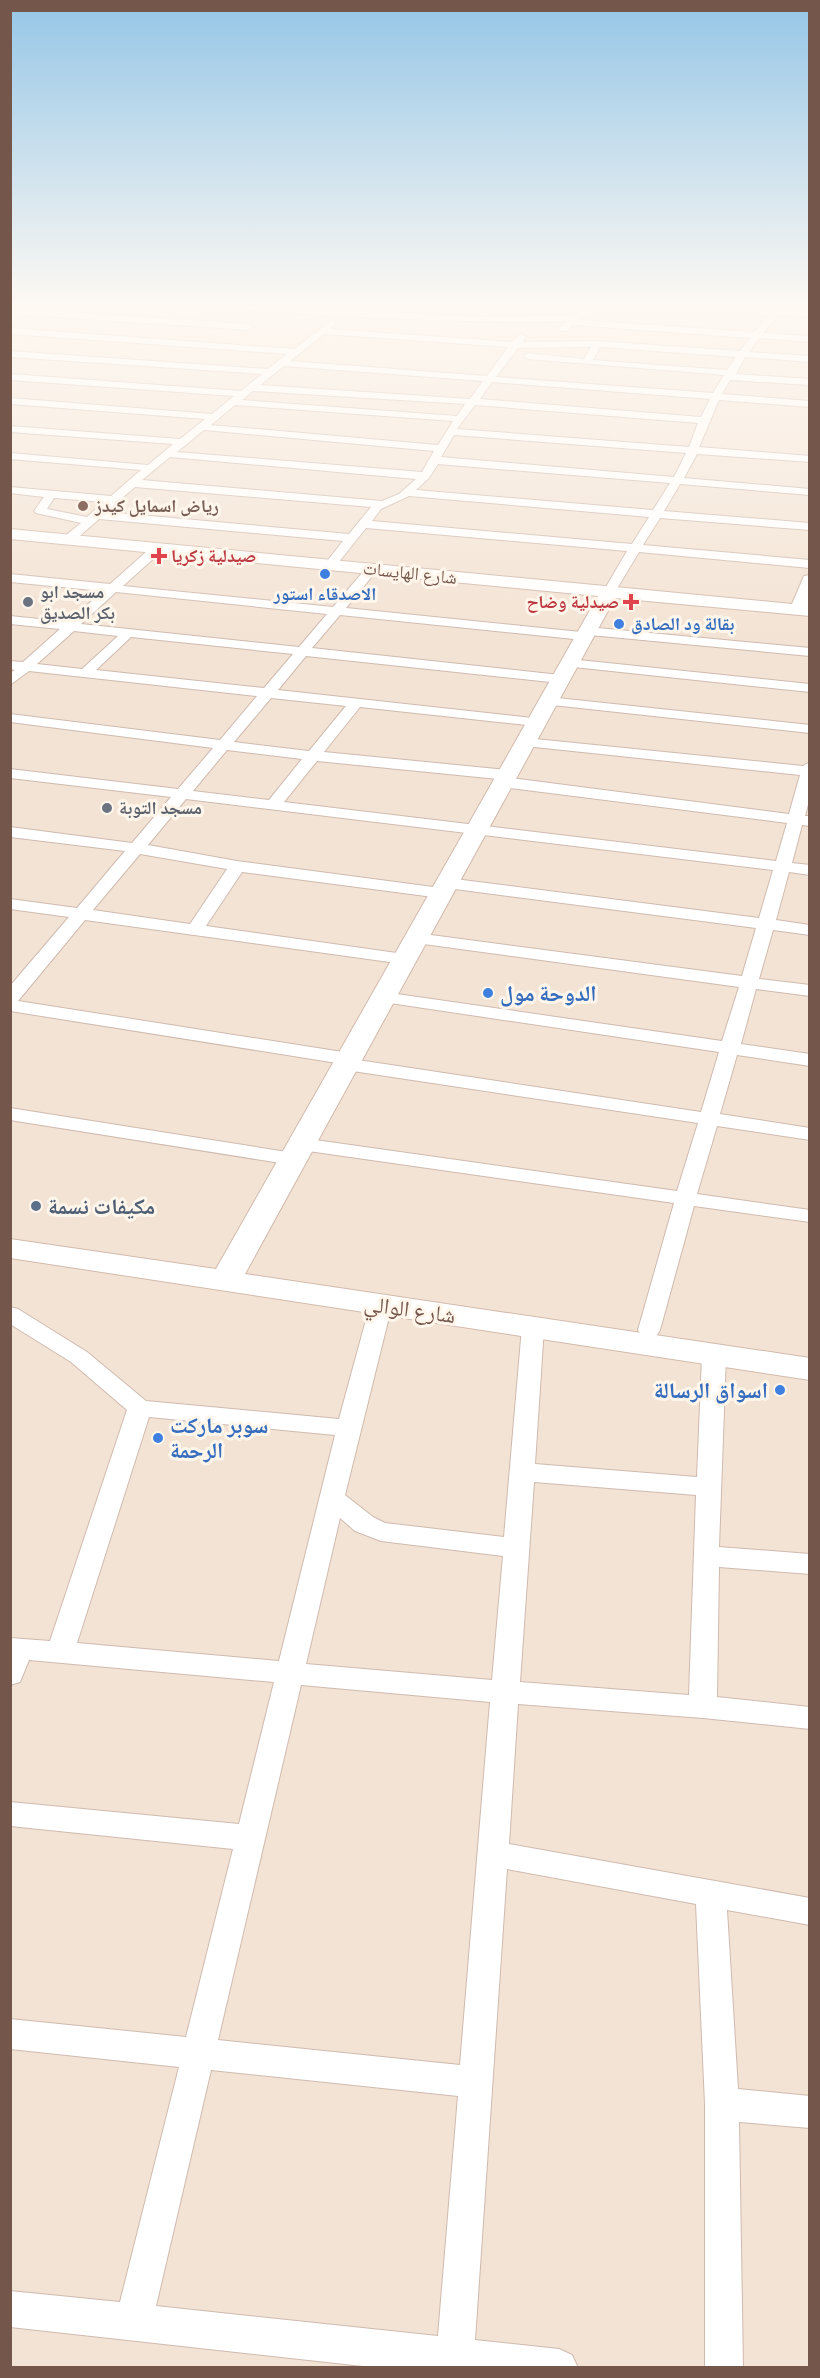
<svg xmlns="http://www.w3.org/2000/svg" width="820" height="2378" viewBox="0 0 820 2378" font-family="'Exo 2','Noto Naskh Arabic',sans-serif">
	<style>
		.residential { fill: #f3e3d4 }
		.lines { fill: none; stroke-linecap: round; stroke-linejoin: round }
		.street-casing { stroke: #cfbaaf; stroke-width: 2 }
		.secondary-casing { stroke: #d2baac; stroke-width: 2 }
		.street { fill: #fff; fill-rule: evenodd }
		.secondary { fill: #fff; fill-rule: evenodd }
		.education-dot { fill: #8d6e63; stroke: #fff6eb; stroke-width: 2 }
		.health-dot { fill: #e0444e; stroke: #fff6eb; stroke-width: 2 }
		.shop-dot { fill: #3f7fe0; stroke: #fff6eb; stroke-width: 2 }
		.worship-dot { fill: #6b7280; stroke: #fff6eb; stroke-width: 2 }
		.service-dot { fill: #5c6f8a; stroke: #fff6eb; stroke-width: 2 }
		.labels { text-anchor: middle; stroke-width: 6; stroke-linejoin: round; paint-order: stroke }
		.far-education-label { font-size: 18px; font-weight: bold; fill: #785e54; stroke: #fff6eb; text-anchor: start }
		.far-health-label { font-size: 18px; font-weight: bold; fill: #be3a42; stroke: #fff6eb; text-anchor: start }
		.far-street-label { font-size: 18px; fill: #75564b; stroke: #fff6eb }
		.far-worship-label { font-size: 18px; font-weight: bold; fill: #5b616d; stroke: #fff6eb; text-anchor: start }
		.far-shop-label { font-size: 18px; font-weight: bold; fill: #366cbe; stroke: #fff6eb }
		.shop-label { font-size: 22px; font-weight: bold; fill: #366cbe; stroke: #fff6eb; text-anchor: start }
		.service-label { font-size: 22px; font-weight: bold; fill: #4e5e75; stroke: #fff6eb; text-anchor: start }
		.street-label { font-size: 22px; fill: #75564b; stroke: #fff6eb }
	</style>
	<rect width="100%" height="100%" fill="#fcf1e5"/>
	<path class="residential" d="M 11,304 L 599,304 L 809,316 L 809,2367 L 11,2368 Z"/>
	<g class="lines">
		<g class="street-casing">
			<path id="street" d="M 191,304 L 237,304 L 485,317 L 573,315 L 585,304 L 594,304 L 579,320 L 754,332 L 774,309 L 780,309 L 780,313 L 763,333 L 810,336 L 810,342 L 759,338 L 749,352 L 810,356 L 810,362 L 745,357 L 736,374 L 810,379 L 810,385 L 730,380 L 722,394 L 810,401 L 810,407 L 719,400 L 699,447 L 810,456 L 810,462 L 697,454 L 684,478 L 810,489 L 810,495 L 680,484 L 664,511 L 810,523 L 810,530 L 660,518 L 643,545 L 810,560 L 810,568 L 639,552 L 615,592 L 609,596 L 603,592 L 627,551 L 366,528 L 334,568 L 330,569 L 324,565 L 343,541 L 99,519 L 73,542 L 65,542 L 65,536 L 81,523 L 36,513 L 34,511 L 44,497 L 10,493 L 10,487 L 111,496 L 141,470 L 10,459 L 10,453 L 148,465 L 173,444 L 10,432 L 10,426 L 180,439 L 205,419 L 10,404 L 10,398 L 212,414 L 234,396 L 10,380 L 10,374 L 241,391 L 262,374 L 10,357 L 10,351 L 268,369 L 287,354 L 10,334 L 10,328 L 294,349 L 332,320 L 336,323 L 330,329 L 512,342 L 521,334 L 526,337 L 522,342 L 597,341 L 740,351 L 750,338 L 573,325 L 567,331 L 561,331 L 559,329 L 566,321 C 442,324 319,315 195,307 ZM 324,334 L 508,347 L 487,376 L 290,361 ZM 591,347 L 584,359 L 528,353 L 523,356 L 528,359 L 724,375 L 713,393 L 496,377 L 518,348 ZM 600,347 L 736,357 L 727,370 L 593,360 ZM 284,366 L 483,381 L 470,399 L 260,385 ZM 492,382 L 710,399 L 701,417 L 480,399 ZM 253,391 L 465,404 L 457,416 L 242,400 ZM 235,405 L 453,421 L 438,445 L 211,425 ZM 475,405 L 698,423 L 689,447 L 457,429 ZM 204,430 L 434,451 L 422,472 L 177,452 ZM 454,435 L 686,453 L 674,477 L 441,457 ZM 170,457 L 416,479 L 399,494 L 382,501 L 142,480 ZM 438,464 L 670,483 L 653,510 L 416,490 L 429,478 ZM 135,487 L 371,507 L 349,534 L 106,512 ZM 409,496 L 649,517 L 632,544 L 372,521 L 381,509 ZM 54,498 L 104,502 L 87,517 L 47,509 Z
				M 10,308 L 249,324 L 253,327 L 249,330 L 10,314 Z
				M 158,544 L 162,545 L 162,551 L 123,586 L 333,607 L 368,566 L 372,565 L 378,569 L 346,608 L 581,632 L 582,628 L 587,627 L 810,648 L 810,656 L 590,635 L 589,639 L 584,640 L 340,615 L 312,648 L 560,675 L 567,679 L 560,683 L 306,656 L 278,690 L 541,719 L 543,722 L 541,725 L 536,726 L 360,707 L 324,752 L 507,770 L 515,775 L 511,778 L 789,814 L 800,775 L 525,746 L 518,742 L 525,738 L 803,766 L 810,762 L 810,797 L 805,816 L 810,816 L 810,826 L 802,825 L 792,863 L 810,865 L 810,875 L 789,872 L 776,920 L 810,925 L 810,935 L 773,930 L 759,979 L 810,985 L 810,996 L 756,989 L 741,1044 L 810,1054 L 810,1066 L 737,1055 L 720,1114 L 810,1128 L 810,1140 L 717,1126 L 697,1194 L 810,1210 L 810,1222 L 694,1206 L 660,1330 L 657,1335 L 649,1337 L 641,1335 L 638,1330 L 674,1203 L 301,1150 L 294,1148 L 291,1144 L 294,1140 L 301,1138 L 677,1191 L 698,1123 L 346,1070 L 339,1068 L 337,1063 L 10,1011 L 10,986 L 69,917 L 10,909 L 10,899 L 77,908 L 125,851 L 10,837 L 10,827 L 132,843 L 171,797 L 10,778 L 10,769 L 178,789 L 213,748 L 10,722 L 10,714 L 220,740 L 257,696 L 29,671 L 10,685 L 10,673 L 15,670 L 10,669 L 10,661 L 23,662 L 60,629 L 10,624 L 10,616 L 68,622 L 103,591 L 10,582 L 10,574 L 110,584 L 154,545 ZM 116,592 L 327,614 L 299,647 L 81,624 ZM 74,631 L 118,636 L 82,669 L 37,664 ZM 131,637 L 293,654 L 264,688 L 96,670 ZM 271,698 L 346,706 L 309,751 L 234,742 ZM 227,750 L 302,759 L 269,800 L 193,791 ZM 317,761 L 498,779 L 495,782 L 503,787 L 787,823 L 776,861 L 284,802 ZM 186,799 L 773,870 L 759,918 L 447,878 L 439,883 L 447,888 L 756,928 L 742,976 L 416,933 L 410,934 L 407,938 L 410,942 L 416,943 L 739,987 L 722,1041 L 383,992 L 377,993 L 374,997 L 377,1001 L 383,1002 L 719,1052 L 701,1112 L 358,1060 L 356,1055 L 349,1053 L 18,1001 L 85,920 L 404,964 L 410,963 L 413,959 L 410,955 L 404,954 L 206,926 L 242,872 L 441,898 L 449,893 L 441,888 L 237,861 L 148,845 ZM 140,854 L 227,869 L 190,924 L 93,910 Z
				M 569,659 L 810,684 L 810,692 L 564,666 L 562,663 Z
				M 548,697 L 810,725 L 810,733 L 543,704 L 541,701 Z
				M 10,1108 L 293,1153 L 300,1155 L 303,1159 L 300,1163 L 293,1165 L 10,1120 Z
				M 381,1298 L 389,1300 L 392,1305 L 345,1495 L 373,1517 L 385,1523 L 504,1537 L 522,1327 L 525,1322 L 533,1320 L 541,1322 L 544,1327 L 535,1464 L 697,1477 L 702,1356 L 706,1351 L 714,1348 L 722,1351 L 726,1356 L 719,1547 L 810,1554 L 810,1574 L 719,1567 L 717,1697 L 810,1707 L 810,1729 L 703,1718 L 518,1704 L 509,1844 L 810,1898 L 810,1925 L 727,1910 L 738,2089 L 810,2096 L 810,2128 L 739,2122 L 743,2368 L 705,2368 L 705,2104 L 696,1904 L 507,1869 L 475,2340 L 559,2349 L 572,2355 L 578,2368 L 381,2368 L 10,2327 L 10,2291 L 120,2302 L 179,2067 L 10,2049 L 10,2019 L 186,2037 L 233,1849 L 10,1826 L 10,1802 L 239,1824 L 274,1682 L 29,1660 L 20,1682 L 10,1685 L 10,1638 L 50,1641 L 127,1410 L 71,1362 L 10,1324 L 10,1307 L 18,1309 L 87,1352 L 146,1401 L 339,1419 L 370,1305 L 373,1300 ZM 149,1417 L 335,1435 L 279,1661 L 77,1643 ZM 534,1482 L 696,1495 L 689,1695 L 520,1682 ZM 340,1518 L 355,1531 L 381,1541 L 503,1556 L 492,1680 L 306,1664 ZM 301,1685 L 490,1702 L 460,2065 L 218,2040 ZM 211,2070 L 458,2096 L 438,2336 L 156,2306 Z"/>
		</g>
		<g class="secondary-casing">
			<path id="secondary" d="M 675,304 L 740,304 L 810,309 L 810,317 L 681,308 Z
				M 10,529 L 792,604 L 804,576 L 810,575 L 810,616 L 615,598 L 245,1274 L 810,1358 L 810,1380 L 10,1258 L 10,1239 L 216,1269 L 598,596 L 10,539 Z"/>
		</g>
		<use href="#street" class="street"/>
		<use href="#secondary" class="secondary"/>
	</g>
	<linearGradient id="sky" x2="0" y2="1"><stop stop-color="#95c6e7"/><stop offset="0.48" stop-color="#fef9f3"/><stop offset="1" stop-color="#fef9f3" stop-opacity="0"/></linearGradient>
	<rect width="820" height="637" fill="url(#sky)"/>
	<circle class="education-dot" cx="83" cy="506" r="6"/>
	<g class="health-dot">
		<path d="M156 547h6v6h6v6h-6v6h-6v-6h-6v-6h6z"/>
		<path d="M628 593h6v6h6v6h-6v6h-6v-6h-6v-6h6z"/>
	</g>
	<g class="shop-dot">
		<circle cx="325" cy="574" r="6"/>
		<circle cx="619" cy="624" r="6"/>
		<circle cx="488" cy="993" r="6"/>
		<circle cx="780" cy="1390" r="6"/>
		<circle cx="158" cy="1438" r="6"/>
	</g>
	<g class="worship-dot">
		<circle cx="28" cy="602" r="6"/>
		<circle cx="107" cy="808" r="6"/>
	</g>
	<circle class="service-dot" cx="36" cy="1206" r="6"/>
	<g class="labels">
		<g class="far-education-label">
			<text x="95" y="512">رياض اسمايل كيدز</text>
		</g>
		<g class="far-health-label">
			<text x="171" y="562">صيدلية زكريا</text>
			<text x="619" y="608" text-anchor="end">صيدلية وضاح</text>
		</g>
		<g class="far-street-label">
			<text transform="translate(410 573) rotate(6)" y="6">شارع الهايسات</text>
		</g>
		<g class="far-worship-label">
			<text x="40" y="598">مسجد ابو<tspan x="40" dy="21">بكر الصديق</tspan></text>
			<text x="119" y="814">مسجد التوبة</text>
		</g>
		<g class="far-shop-label">
			<text x="325" y="600">الاصدقاء استور</text>
			<text x="631" y="630" text-anchor="start">بقالة ود الصادق</text>
		</g>
		<g class="shop-label">
			<text x="500" y="1001">الدوحة مول</text>
			<text x="768" y="1398" text-anchor="end">اسواق الرسالة</text>
			<text x="170" y="1433">سوبر ماركت<tspan x="170" dy="25">الرحمة</tspan></text>
		</g>
		<g class="service-label">
			<text x="48" y="1214">مكيفات نسمة</text>
		</g>
		<g class="street-label">
			<text transform="translate(410 1309) rotate(8)" y="8">شارع الوالي</text>
		</g>
	</g>
	<rect width="820" height="2378" fill="none" stroke="#75564b" stroke-width="24"/>
</svg>
